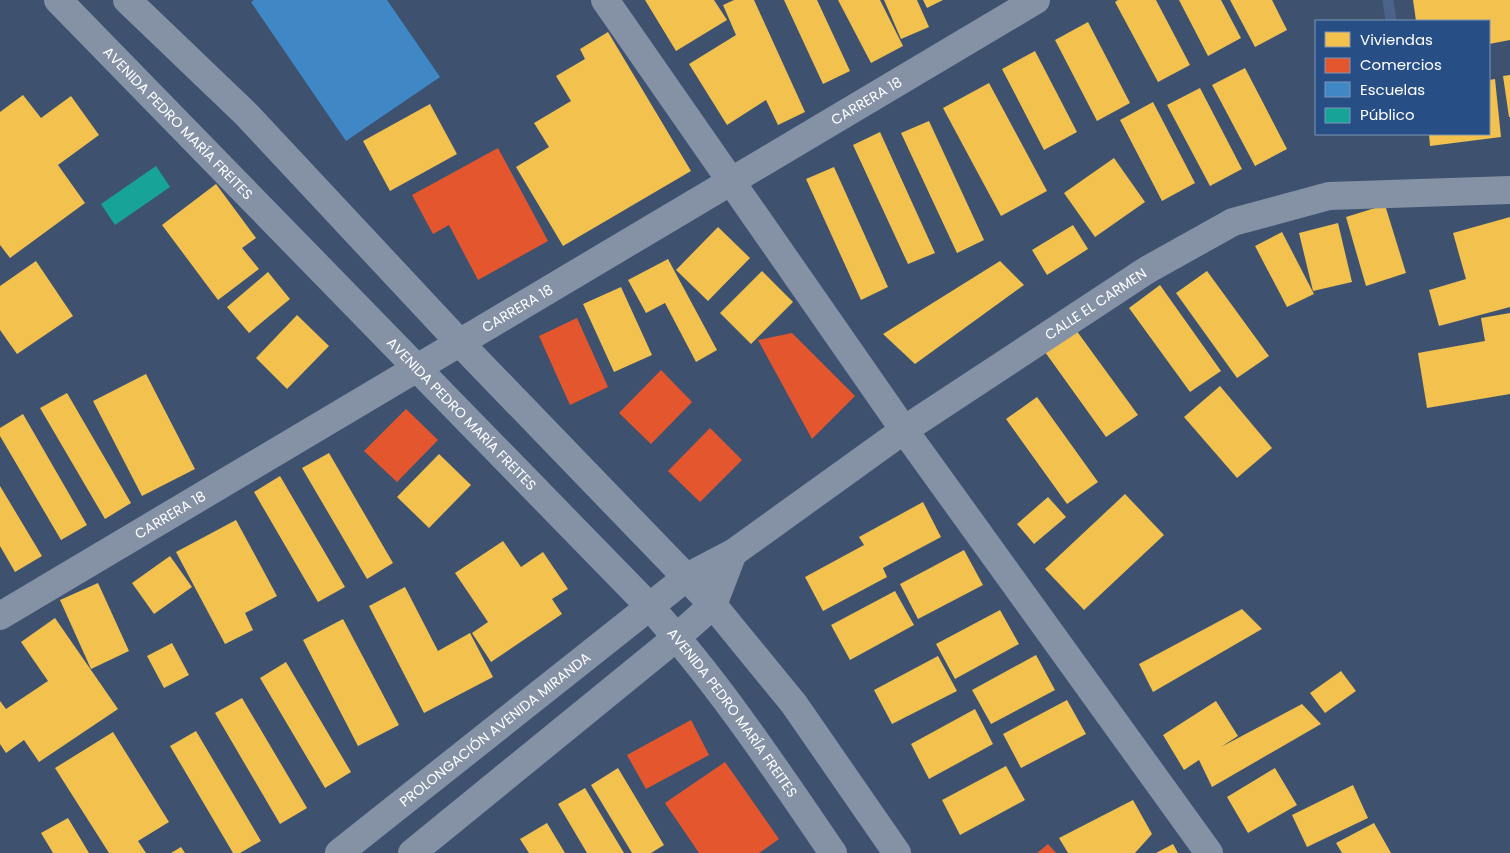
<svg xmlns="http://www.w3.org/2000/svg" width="1510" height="853" viewBox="0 0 1510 853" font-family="Poppins,sans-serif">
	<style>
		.homes { fill: #f2c14e }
		.shops { fill: #e4572e }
		.schools { fill: #3f88c5 }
		.public { fill: #17a398 }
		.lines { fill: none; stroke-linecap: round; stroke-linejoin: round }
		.stream { stroke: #49638a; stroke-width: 11 }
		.minor { stroke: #8592a6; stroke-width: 28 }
		.tertiary { stroke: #8592a6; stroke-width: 28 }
		.labels { text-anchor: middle; stroke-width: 5; stroke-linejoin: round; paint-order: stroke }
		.street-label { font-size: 14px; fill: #fff; stroke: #284e86 }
	</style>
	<rect width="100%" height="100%" fill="#3e5270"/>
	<path class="homes" d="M 645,0 L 714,0 L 727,20 L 676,51 Z
		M 734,0 L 754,0 L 805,112 L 778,125 L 766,100 L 727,125 L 689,64 L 736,35 L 723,5 Z
		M 784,0 L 817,0 L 850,71 L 823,84 Z
		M 838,0 L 880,0 L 903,46 L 871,63 Z
		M 884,0 L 917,0 L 929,27 L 901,39 Z
		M 923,0 L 943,0 L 927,8 Z
		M 1118,0 L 1156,0 L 1190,65 L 1158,82 L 1115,2 Z
		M 1179,0 L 1221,0 L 1241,38 L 1208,56 Z
		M 1230,0 L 1272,0 L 1287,30 L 1255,47 Z
		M 1413,0 L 1510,0 L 1510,40 L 1489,44 L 1489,21 L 1416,21 Z
		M 1088,22 L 1130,103 L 1097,121 L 1055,40 Z
		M 608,32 L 691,171 L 563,246 L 516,167 L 549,147 L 534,123 L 571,101 L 556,76 L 585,59 L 580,49 Z
		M 1035,51 L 1077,132 L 1044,150 L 1002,69 Z
		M 1245,68 L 1287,149 L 1255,166 L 1212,85 Z
		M 1510,75 L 1510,117 L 1509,117 L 1503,76 Z
		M 1495,79 L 1501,137 L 1430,146 L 1429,134 L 1489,134 L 1489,80 Z
		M 989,83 L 1047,191 L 1001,216 L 943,108 Z
		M 1200,88 L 1242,169 L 1210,186 L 1167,105 Z
		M 23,95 L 41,118 L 71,96 L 99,135 L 58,165 L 85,203 L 10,258 L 0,245 L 0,112 Z
		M 1153,102 L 1195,183 L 1162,201 L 1120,120 Z
		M 430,104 L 457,154 L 390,191 L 363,141 Z
		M 929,121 L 984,240 L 957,253 L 901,133 Z
		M 880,132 L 935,253 L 908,264 L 853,145 Z
		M 1114,158 L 1145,202 L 1095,237 L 1064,193 Z
		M 834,167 L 888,287 L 861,300 L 806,179 Z
		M 216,184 L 256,238 L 242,248 L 259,269 L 218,300 L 162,225 Z
		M 1385,205 L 1406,273 L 1366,286 L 1346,217 Z
		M 1510,217 L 1510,307 L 1439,326 L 1429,290 L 1466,279 L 1453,233 Z
		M 1338,223 L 1352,282 L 1313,291 L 1299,233 Z
		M 1073,225 L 1088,249 L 1047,275 L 1032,250 Z
		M 718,227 L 750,258 L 708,301 L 676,270 Z
		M 1282,232 L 1314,294 L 1287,307 L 1255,246 Z
		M 668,259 L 717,350 L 696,362 L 665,303 L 646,313 L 628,280 Z
		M 36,261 L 73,316 L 17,354 L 0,330 L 0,286 Z
		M 1000,261 L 1024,285 L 915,364 L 883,334 Z
		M 762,271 L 793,302 L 751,344 L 720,313 Z
		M 1207,271 L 1269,356 L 1237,378 L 1176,293 Z
		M 268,272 L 290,299 L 249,333 L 227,307 Z
		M 1160,285 L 1221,371 L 1190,392 L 1129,308 Z
		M 621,287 L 652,355 L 614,372 L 583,304 Z
		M 1510,313 L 1510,394 L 1427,408 L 1418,353 L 1485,341 L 1481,318 Z
		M 297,315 L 329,346 L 287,389 L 256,358 Z
		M 1076,330 L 1138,415 L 1106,437 L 1045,352 Z
		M 146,374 L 195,469 L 142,496 L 93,401 Z
		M 1220,386 L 1272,448 L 1237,478 L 1184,417 Z
		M 67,393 L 131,503 L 105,519 L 40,408 Z
		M 1037,397 L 1098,482 L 1067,504 L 1006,419 Z
		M 23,414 L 87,525 L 61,540 L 0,436 L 0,428 Z
		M 329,453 L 393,563 L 367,579 L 302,468 Z
		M 439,454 L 471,485 L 429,528 L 397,497 Z
		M 280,476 L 345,587 L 318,602 L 254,492 Z
		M 0,486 L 42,556 L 15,572 L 0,546 Z
		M 1125,494 L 1164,535 L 1084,610 L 1045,569 Z
		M 1048,497 L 1066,517 L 1034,544 L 1017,524 Z
		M 923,502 L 941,537 L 883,568 L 887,577 L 823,611 L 805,577 L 864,545 L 859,537 Z
		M 236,520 L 277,596 L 245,613 L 253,630 L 225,644 L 176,552 Z
		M 503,541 L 521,567 L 543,552 L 568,589 L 552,599 L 562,614 L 491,662 L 472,633 L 488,622 L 455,573 Z
		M 964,550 L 983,585 L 918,619 L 900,584 Z
		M 170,556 L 192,587 L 154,614 L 132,583 Z
		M 98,583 L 129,651 L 91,669 L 60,600 Z
		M 405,587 L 438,651 L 470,633 L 493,677 L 424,713 L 369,606 Z
		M 895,591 L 914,625 L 850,660 L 831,625 Z
		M 1242,609 L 1262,629 L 1153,692 L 1139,664 Z
		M 1000,610 L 1019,644 L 955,679 L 936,644 Z
		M 55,618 L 118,709 L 39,762 L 24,740 L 6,753 L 0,744 L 0,701 L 6,709 L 48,681 L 21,642 Z
		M 343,619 L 399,725 L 358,746 L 303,640 Z
		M 172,643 L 189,675 L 164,688 L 147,656 Z
		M 1036,655 L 1055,690 L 991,724 L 972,690 Z
		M 938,656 L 957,691 L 892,724 L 874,690 Z
		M 286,662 L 351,772 L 325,788 L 260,678 Z
		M 1341,671 L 1356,691 L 1325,713 L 1310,693 Z
		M 242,698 L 307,808 L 280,824 L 215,713 Z
		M 1067,700 L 1086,734 L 1021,768 L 1003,734 Z
		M 1216,701 L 1238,736 L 1221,747 L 1302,704 L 1321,724 L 1212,787 L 1199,760 L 1184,770 L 1163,735 Z
		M 975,709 L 993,744 L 929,779 L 911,744 Z
		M 196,731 L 261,841 L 240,853 L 233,853 L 170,746 Z
		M 113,732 L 169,822 L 138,841 L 146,853 L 109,853 L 55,768 Z
		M 1006,766 L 1025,800 L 960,835 L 942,800 Z
		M 618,768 L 664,845 L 651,853 L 632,853 L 591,785 Z
		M 1275,768 L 1297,805 L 1248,833 L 1227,797 Z
		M 1353,785 L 1368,818 L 1307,847 L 1292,815 Z
		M 585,788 L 624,853 L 587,853 L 558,804 Z
		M 1133,800 L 1152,834 L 1135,853 L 1068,853 L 1059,838 Z
		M 68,818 L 89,853 L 53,853 L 41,833 Z
		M 547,823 L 565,853 L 529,853 L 520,839 Z
		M 1374,823 L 1391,853 L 1342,853 L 1336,843 Z
		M 1173,844 L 1178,853 L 1156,853 Z
		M 181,847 L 185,853 L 171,853 Z"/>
	<path class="shops" d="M 498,148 L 548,241 L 478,280 L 449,225 L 433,234 L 412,195 Z
		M 577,318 L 608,387 L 570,405 L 539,336 Z
		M 792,333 L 855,396 L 812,439 L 758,340 Z
		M 661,370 L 692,402 L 651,444 L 619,413 Z
		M 406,409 L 438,440 L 397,482 L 364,451 Z
		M 710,428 L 742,460 L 700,502 L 668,471 Z
		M 691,720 L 709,755 L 646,789 L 627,755 Z
		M 725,762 L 779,839 L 759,853 L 699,853 L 665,803 Z
		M 1048,844 L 1056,853 L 1037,853 Z"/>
	<path class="schools" d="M 254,0 L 387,0 L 440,77 L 346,141 L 251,2 Z"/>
	<path class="public" d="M 156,166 L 170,187 L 115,225 L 101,204 Z"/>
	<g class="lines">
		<path class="stream" d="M 1388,0 L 1391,21"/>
		<g class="minor">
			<path d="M 605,0 L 904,430 L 1209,853"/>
			<path id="s1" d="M 0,616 L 1036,0"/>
			<path id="s2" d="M 339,853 L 687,577 L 733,553 L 904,430 L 1147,270 L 1233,222 L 1329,196 L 1510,190"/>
			<path d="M 412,853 L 677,637 L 713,605 L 733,553"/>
		</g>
		<g class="tertiary">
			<path id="s3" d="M 58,0 L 649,606 C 718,682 775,768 833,853"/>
			<path d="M 127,0 L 247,115 L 460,343 L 713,605 L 794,704 L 897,853"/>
		</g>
	</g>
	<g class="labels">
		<g class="street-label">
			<text dy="5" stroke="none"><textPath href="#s1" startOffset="1008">CARRERA 18</textPath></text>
			<text dy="5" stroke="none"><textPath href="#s3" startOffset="172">AVENIDA PEDRO MARÍA FREITES</textPath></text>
			<text dy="5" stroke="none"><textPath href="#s2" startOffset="936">CALLE EL CARMEN</textPath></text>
			<text dy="5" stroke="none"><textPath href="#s1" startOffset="602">CARRERA 18</textPath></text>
			<text dy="5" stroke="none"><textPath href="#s3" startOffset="578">AVENIDA PEDRO MARÍA FREITES</textPath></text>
			<text dy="5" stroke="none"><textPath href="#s1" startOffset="198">CARRERA 18</textPath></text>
			<text dy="5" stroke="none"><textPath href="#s3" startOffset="982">AVENIDA PEDRO MARÍA FREITES</textPath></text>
			<text dy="5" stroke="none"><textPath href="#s2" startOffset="199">PROLONGACIÓN AVENIDA MIRANDA</textPath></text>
		</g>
	</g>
	<rect x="1315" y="20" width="175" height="115" fill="#284e86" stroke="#7e95b6"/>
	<rect x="1325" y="32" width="25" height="15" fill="#f2c14e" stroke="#7e95b6"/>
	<text x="1360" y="45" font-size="15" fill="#ffffff">Viviendas</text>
	<rect x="1325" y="58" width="25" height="15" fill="#e4572e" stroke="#7e95b6"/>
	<text x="1360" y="70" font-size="15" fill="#ffffff">Comercios</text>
	<rect x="1325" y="82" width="25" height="15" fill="#3f88c5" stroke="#7e95b6"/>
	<text x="1360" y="95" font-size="15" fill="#ffffff">Escuelas</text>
	<rect x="1325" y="108" width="25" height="15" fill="#17a398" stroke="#7e95b6"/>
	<text x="1360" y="120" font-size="15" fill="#ffffff">Público</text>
</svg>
